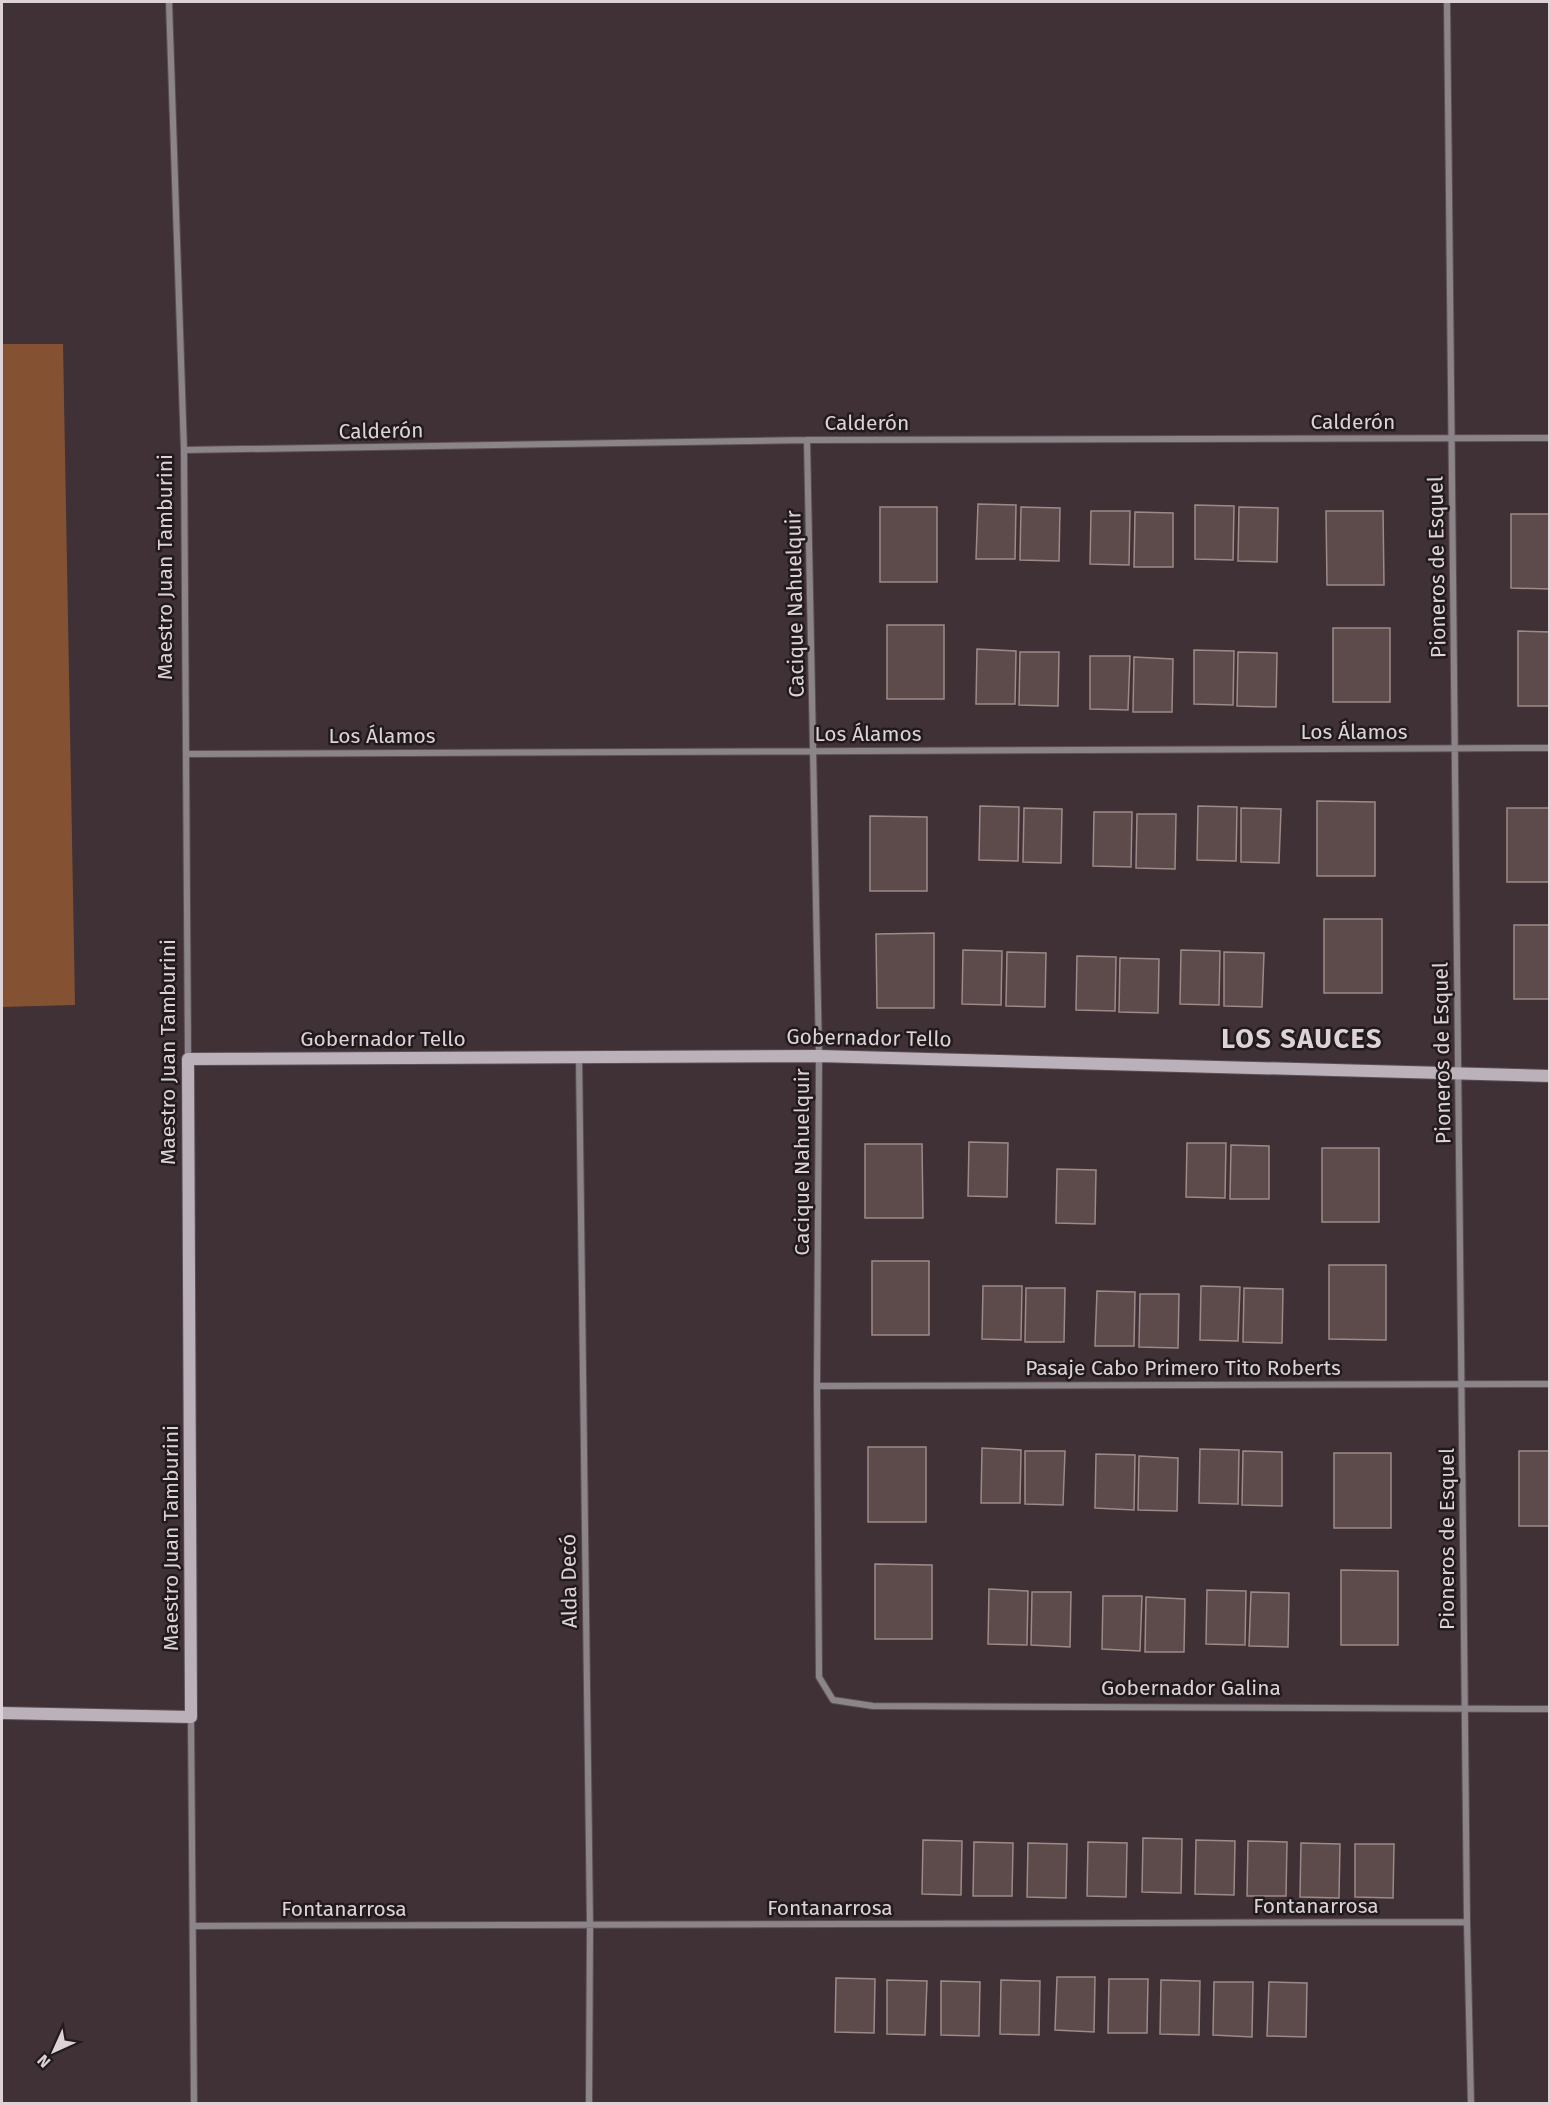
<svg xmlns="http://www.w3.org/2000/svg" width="1551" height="2105" viewBox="0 0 1551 2105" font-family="'Fira Sans',sans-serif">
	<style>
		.green { fill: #845233 }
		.building { fill: #5c4b4a; stroke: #9d8a88; stroke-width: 1.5 }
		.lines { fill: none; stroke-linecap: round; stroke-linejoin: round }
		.street-casing { stroke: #5c4e53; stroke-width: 8 }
		.secondary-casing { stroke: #5c4e53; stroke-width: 14 }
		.street { stroke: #8b858a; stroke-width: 6 }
		.secondary { stroke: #bbb1ba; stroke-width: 12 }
		.labels { text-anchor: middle; stroke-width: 5; stroke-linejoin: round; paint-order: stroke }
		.street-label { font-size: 21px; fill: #ddd3d6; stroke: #221b1d }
		.district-label { font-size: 27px; font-weight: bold; letter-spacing: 1.5px; fill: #ddd3d6; stroke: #221b1d }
	</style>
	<rect width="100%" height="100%" fill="#403136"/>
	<path class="green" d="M 2,344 L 63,344 L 75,1005 L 2,1007 Z"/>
	<path class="building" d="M 978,504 L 1016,505 L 1015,559 L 976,559 Z
		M 1195,505 L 1234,506 L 1233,560 L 1195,559 Z
		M 880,507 L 937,507 L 937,582 L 880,582 Z
		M 1021,507 L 1060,508 L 1059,561 L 1020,560 Z
		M 1239,507 L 1278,508 L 1277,562 L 1238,561 Z
		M 1091,511 L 1130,511 L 1129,565 L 1090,564 Z
		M 1326,511 L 1383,511 L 1384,585 L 1327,585 Z
		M 1135,512 L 1173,513 L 1173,567 L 1134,567 Z
		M 1511,514 L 1550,514 L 1550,589 L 1511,588 Z
		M 887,625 L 944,625 L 944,699 L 887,699 Z
		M 1333,628 L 1390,628 L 1390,702 L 1333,702 Z
		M 1518,631 L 1550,632 L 1550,706 L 1518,706 Z
		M 977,649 L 1016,651 L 1015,704 L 976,704 Z
		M 1194,650 L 1234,651 L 1233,705 L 1194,704 Z
		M 1020,652 L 1059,652 L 1058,706 L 1019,705 Z
		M 1238,652 L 1277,653 L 1276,707 L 1237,706 Z
		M 1090,656 L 1130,656 L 1128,710 L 1090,709 Z
		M 1134,657 L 1173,659 L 1172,712 L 1133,712 Z
		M 1317,801 L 1375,802 L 1375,876 L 1317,876 Z
		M 980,806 L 1019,807 L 1018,861 L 979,860 Z
		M 1198,806 L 1237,807 L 1236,861 L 1197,860 Z
		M 1024,808 L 1062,809 L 1061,863 L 1023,862 Z
		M 1241,808 L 1281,809 L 1279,863 L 1241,862 Z
		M 1507,808 L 1550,808 L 1550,882 L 1507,882 Z
		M 1094,812 L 1132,812 L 1131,867 L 1093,866 Z
		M 1137,814 L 1176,814 L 1175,869 L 1136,868 Z
		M 870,816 L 927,817 L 927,891 L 870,891 Z
		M 1324,919 L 1382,919 L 1382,993 L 1324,993 Z
		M 1514,925 L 1550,925 L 1550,999 L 1514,999 Z
		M 934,933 L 934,1008 L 877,1008 L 876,934 Z
		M 963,950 L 1002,951 L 1001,1005 L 962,1004 Z
		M 1181,950 L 1220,951 L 1219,1005 L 1180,1004 Z
		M 1007,952 L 1046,953 L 1045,1007 L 1006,1006 Z
		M 1224,952 L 1264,953 L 1262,1007 L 1224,1006 Z
		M 1077,956 L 1116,957 L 1115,1011 L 1076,1010 Z
		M 1120,958 L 1159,959 L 1158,1013 L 1119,1012 Z
		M 969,1142 L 1008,1143 L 1007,1197 L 968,1196 Z
		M 1187,1143 L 1226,1143 L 1225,1198 L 1186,1197 Z
		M 865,1144 L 922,1144 L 923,1218 L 865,1218 Z
		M 1231,1145 L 1269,1146 L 1269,1199 L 1230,1199 Z
		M 1322,1148 L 1379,1148 L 1379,1222 L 1322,1222 Z
		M 1057,1169 L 1096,1170 L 1095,1224 L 1056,1223 Z
		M 872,1261 L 929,1261 L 929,1335 L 872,1335 Z
		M 1329,1265 L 1386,1265 L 1386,1340 L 1329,1339 Z
		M 983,1286 L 1022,1286 L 1021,1340 L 982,1339 Z
		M 1201,1286 L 1240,1287 L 1238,1341 L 1200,1340 Z
		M 1026,1288 L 1065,1288 L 1064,1342 L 1025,1342 Z
		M 1244,1288 L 1283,1289 L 1282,1343 L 1243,1342 Z
		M 1097,1291 L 1135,1292 L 1134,1346 L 1095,1346 Z
		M 1140,1294 L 1179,1294 L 1178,1348 L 1139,1347 Z
		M 868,1447 L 926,1447 L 926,1522 L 868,1522 Z
		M 982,1448 L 1021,1450 L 1020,1503 L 981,1503 Z
		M 1200,1449 L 1239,1450 L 1238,1504 L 1199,1503 Z
		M 1025,1451 L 1065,1451 L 1063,1505 L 1025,1504 Z
		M 1243,1451 L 1282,1452 L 1282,1506 L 1242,1505 Z
		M 1519,1451 L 1550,1451 L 1550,1526 L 1519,1526 Z
		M 1334,1453 L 1391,1453 L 1391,1528 L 1334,1528 Z
		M 1096,1454 L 1135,1455 L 1134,1510 L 1095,1508 Z
		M 1139,1456 L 1178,1458 L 1177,1511 L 1138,1510 Z
		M 875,1564 L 932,1565 L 932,1639 L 875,1639 Z
		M 1341,1570 L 1398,1571 L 1398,1645 L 1341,1645 Z
		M 989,1589 L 1028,1591 L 1027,1645 L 988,1644 Z
		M 1207,1590 L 1246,1591 L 1245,1645 L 1206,1644 Z
		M 1032,1592 L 1071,1592 L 1070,1647 L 1031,1645 Z
		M 1251,1592 L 1289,1593 L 1288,1647 L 1249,1646 Z
		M 1103,1596 L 1142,1596 L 1140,1651 L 1102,1649 Z
		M 1146,1597 L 1185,1599 L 1184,1652 L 1145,1652 Z
		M 1143,1838 L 1182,1839 L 1181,1893 L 1142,1892 Z
		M 923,1840 L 962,1841 L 961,1895 L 922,1894 Z
		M 1196,1840 L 1235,1841 L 1234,1895 L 1195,1894 Z
		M 1248,1841 L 1287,1842 L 1286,1896 L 1247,1896 Z
		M 974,1842 L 1013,1843 L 1012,1896 L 973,1896 Z
		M 1088,1842 L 1127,1843 L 1126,1897 L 1087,1896 Z
		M 1028,1843 L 1067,1844 L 1066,1898 L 1027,1897 Z
		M 1301,1843 L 1340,1844 L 1339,1898 L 1300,1897 Z
		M 1355,1844 L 1394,1844 L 1393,1898 L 1355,1897 Z
		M 1057,1977 L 1095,1977 L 1094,2032 L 1055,2030 Z
		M 836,1978 L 875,1979 L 874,2033 L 835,2032 Z
		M 1109,1979 L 1148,1979 L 1147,2033 L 1108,2033 Z
		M 887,1980 L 927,1981 L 925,2035 L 887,2034 Z
		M 1001,1980 L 1040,1981 L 1039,2035 L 1000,2034 Z
		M 1161,1980 L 1200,1981 L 1199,2035 L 1160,2034 Z
		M 941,1981 L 980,1982 L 979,2036 L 941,2035 Z
		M 1214,1982 L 1253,1982 L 1252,2037 L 1213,2035 Z
		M 1269,1982 L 1307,1983 L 1306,2037 L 1267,2036 Z"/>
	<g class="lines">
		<g class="street-casing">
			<path id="street" d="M 169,2 L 184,450 L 188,1059
				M 1447,2 L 1467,1922 L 1471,2104
				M 807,440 L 819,1056 L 817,1386 L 819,1677 L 833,1700 L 873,1706 L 1550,1709
				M 184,450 L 807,440 L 1550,438
				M 186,754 L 1550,748
				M 579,1057 L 590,1926 L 589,2104
				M 817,1386 L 1550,1384
				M 191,1717 L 194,2104
				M 193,1926 L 1467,1922"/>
		</g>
		<g class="secondary-casing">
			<path id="secondary" d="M 2,1713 L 191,1717 L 188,1059 L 819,1056 L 1550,1076"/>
		</g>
		<use href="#street" class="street"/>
		<use href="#secondary" class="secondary"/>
	</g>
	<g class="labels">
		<g class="street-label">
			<text x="1353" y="429">Calderón</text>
			<text x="867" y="430">Calderón</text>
			<text transform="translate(381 431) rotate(-1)" y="7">Calderón</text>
			<text transform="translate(165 567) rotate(-90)" y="7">Maestro Juan Tamburini</text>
			<text transform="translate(1437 567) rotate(-91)" y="7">Pioneros de Esquel</text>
			<text transform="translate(795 604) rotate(-91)" y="7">Cacique Nahuelquir</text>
			<text x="1354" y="739">Los Álamos</text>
			<text x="868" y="741">Los Álamos</text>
			<text x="382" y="743">Los Álamos</text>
			<text transform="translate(869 1038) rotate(1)" y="7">Gobernador Tello</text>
			<text x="383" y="1046">Gobernador Tello</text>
			<text transform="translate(168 1052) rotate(-90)" y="7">Maestro Juan Tamburini</text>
			<text transform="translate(1442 1053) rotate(-91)" y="7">Pioneros de Esquel</text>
			<text transform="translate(802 1162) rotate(-90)" y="7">Cacique Nahuelquir</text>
			<text x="1183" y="1375">Pasaje Cabo Primero Tito Roberts</text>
			<text transform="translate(171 1538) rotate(-90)" y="7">Maestro Juan Tamburini</text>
			<text transform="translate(1447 1539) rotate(-90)" y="7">Pioneros de Esquel</text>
			<text transform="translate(569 1581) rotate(-91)" y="7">Alda Decó</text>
			<text x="1191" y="1695">Gobernador Galina</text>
			<text x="1316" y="1913">Fontanarrosa</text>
			<text x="830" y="1915">Fontanarrosa</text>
			<text x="344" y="1916">Fontanarrosa</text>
		</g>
		<g class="district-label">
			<text x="1302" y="1048">LOS SAUCES</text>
		</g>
	</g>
	<rect width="1551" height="2105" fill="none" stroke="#ddd3d6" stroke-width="6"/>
	<g transform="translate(54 2051) rotate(225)" stroke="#221b1d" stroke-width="4.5" paint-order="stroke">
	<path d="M0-4.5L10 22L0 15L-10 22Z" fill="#ddd3d6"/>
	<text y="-9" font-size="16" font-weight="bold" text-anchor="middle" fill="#ddd3d6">N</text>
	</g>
</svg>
